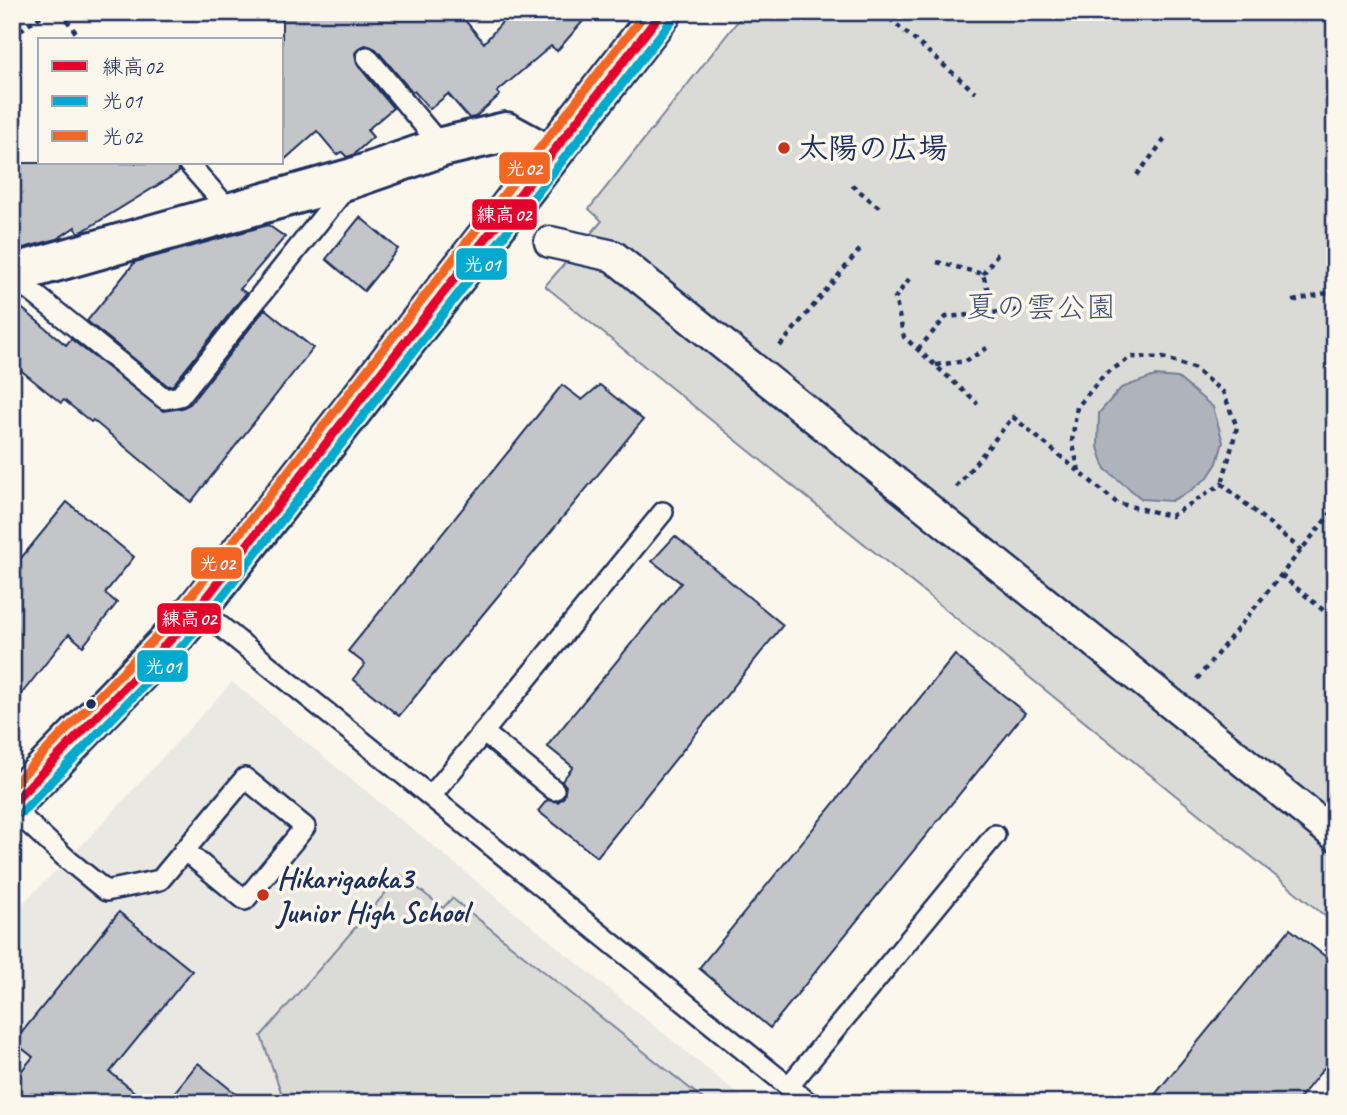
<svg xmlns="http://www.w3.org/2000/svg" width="1347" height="1115" viewBox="0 0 1347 1115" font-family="Caveat,'Klee One',sans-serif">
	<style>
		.built { fill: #eae8e2 }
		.green { fill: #dadad7; stroke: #7a849a; stroke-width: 2 }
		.water { fill: #afb3bb; stroke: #747e96; stroke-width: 2 }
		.building { fill: #c3c5c9; stroke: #1b2f5e; stroke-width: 2 }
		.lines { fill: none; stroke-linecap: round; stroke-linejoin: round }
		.service-casing { stroke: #1b2f5e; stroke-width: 24 }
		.pedestrian-casing { stroke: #1b2f5e; stroke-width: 35 }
		.minor-casing { stroke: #1b2f5e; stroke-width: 44 }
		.secondary-casing { stroke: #1b2f5e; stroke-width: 44 }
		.path { stroke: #1b2f5e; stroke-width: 4.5; stroke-dasharray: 5 5; stroke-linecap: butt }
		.service { stroke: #fbf7ec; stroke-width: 19 }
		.pedestrian { stroke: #fbf7ec; stroke-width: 30 }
		.minor { stroke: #fbf7ec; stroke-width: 38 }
		.secondary { stroke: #fbf7ec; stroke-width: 38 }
		.bus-1-casing { stroke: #fbf7ec; stroke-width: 14 }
		.bus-2-casing { stroke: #fbf7ec; stroke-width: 14 }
		.bus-3-casing { stroke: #fbf7ec; stroke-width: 14 }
		.bus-1 { stroke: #e4002b; stroke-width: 9 }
		.bus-2 { stroke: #00a9ce; stroke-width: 9 }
		.bus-3 { stroke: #f26522; stroke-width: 9 }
		.poi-dot { fill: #c8321e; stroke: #fbf7ec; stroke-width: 2.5 }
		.bus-dot { fill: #1b2f5e; stroke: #fbf7ec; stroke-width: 2.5 }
		.labels { text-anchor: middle; stroke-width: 7; stroke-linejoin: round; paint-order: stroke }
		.poi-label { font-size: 30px; font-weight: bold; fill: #1b2f5e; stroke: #fbf7ec; text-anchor: start }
		.park-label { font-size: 30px; fill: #415176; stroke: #fbf7ec }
		.line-badge { stroke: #fbf7ec; stroke-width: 2.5 }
		.badge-label { font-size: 19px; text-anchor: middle; font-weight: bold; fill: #fff }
	</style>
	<rect width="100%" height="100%" fill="#fbf7ec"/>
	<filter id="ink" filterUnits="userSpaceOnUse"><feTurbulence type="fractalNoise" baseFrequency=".0143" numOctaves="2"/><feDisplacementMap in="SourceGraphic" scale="14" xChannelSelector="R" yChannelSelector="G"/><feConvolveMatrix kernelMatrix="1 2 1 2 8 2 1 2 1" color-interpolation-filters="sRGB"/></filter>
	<g filter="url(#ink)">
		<path class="built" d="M 232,682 L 749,1103 L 12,1103 L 12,914 L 89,838 Z"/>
		<path class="green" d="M 745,12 L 1335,12 L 1335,924 L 545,286 L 602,221 L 589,209 Z
			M 401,875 L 443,908 L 452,898 L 708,1103 L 285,1103 L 261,1036 Z"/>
		<path class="water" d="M 1155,376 L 1178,378 L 1213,407 L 1223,442 L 1217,463 L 1208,477 L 1189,492 L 1171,501 L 1142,499 L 1105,469 L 1098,447 L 1099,413 L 1121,388 Z"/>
		<path class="building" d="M 282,12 L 458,12 L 484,43 L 511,12 L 591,12 L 557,51 L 551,46 L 497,92 L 500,95 L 475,117 L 469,118 L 448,94 L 430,109 L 414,91 L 412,92 L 376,49 L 366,45 L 360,47 L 355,53 L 357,64 L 393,108 L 367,130 L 373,137 L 353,155 L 347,157 L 342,152 L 337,155 L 317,131 L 282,162 Z
			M 12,163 L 176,163 L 179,172 L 83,231 L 78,233 L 75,227 L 57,239 L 12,251 Z
			M 360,217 L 398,249 L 364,291 L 326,259 Z
			M 268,225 L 285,237 L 240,289 L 246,293 L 173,385 L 168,386 L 87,321 L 135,262 Z
			M 12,300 L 66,345 L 71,339 L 163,411 L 182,408 L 190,404 L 265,309 L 313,348 L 191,502 L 93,420 L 91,422 L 64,400 L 61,403 L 12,363 Z
			M 562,385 L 582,400 L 600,385 L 643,420 L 399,716 L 353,679 L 365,664 L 348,651 Z
			M 67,502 L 134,557 L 105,593 L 117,603 L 83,646 L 69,634 L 12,706 L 12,569 Z
			M 675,536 L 783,625 L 597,857 L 538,811 L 547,800 L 558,802 L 564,797 L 566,786 L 562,781 L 573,767 L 547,746 L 681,583 L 652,561 Z
			M 955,655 L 1025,713 L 770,1028 L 699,968 Z
			M 119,912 L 192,971 L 110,1072 L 148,1103 L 12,1103 L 12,1082 L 33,1057 L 14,1042 Z
			M 1290,929 L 1335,964 L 1335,1054 L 1296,1103 L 1148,1103 Z
			M 198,1063 L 247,1103 L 166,1103 Z"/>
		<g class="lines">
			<g class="service-casing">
				<path id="service" d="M 367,57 L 442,147
					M 188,163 L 232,213
					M 12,276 L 165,399 L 180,396 L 349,184
					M 198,608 L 809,1103
					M 483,732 L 554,790
					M 432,795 L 663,512
					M 12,808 L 68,860 L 106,891 L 160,880 L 245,778 L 305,827 L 245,900 L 184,850
					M 789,1086 L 995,835"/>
			</g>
			<g class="pedestrian-casing">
				<path id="pedestrian" d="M 550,242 L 613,256 L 1335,835"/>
			</g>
			<g class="minor-casing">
				<path id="minor" d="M 12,274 L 353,178 L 442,147 L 506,132 L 550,156"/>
			</g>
			<g class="secondary-casing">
				<path id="secondary" d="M 12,804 L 176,634 L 198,608 L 662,12"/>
			</g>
			<path class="path" d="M 61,12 L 81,40
				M 882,12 L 975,92
				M 12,36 L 47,12
				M 1137,175 L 1165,139
				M 852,185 L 881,209
				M 937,262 L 983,274 L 988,291 L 989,312
				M 983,274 L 998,253
				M 909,279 L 895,298 L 904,337 L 978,404
				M 1293,301 L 1335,291
				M 780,346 L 862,247
				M 918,349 L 946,317 L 1024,310
				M 936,365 L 966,361 L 987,348
				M 1079,471 L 1072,441 L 1077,407 L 1104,375 L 1131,357 L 1163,358 L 1193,368 L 1223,392 L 1237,427 L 1222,484
				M 956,487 L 1013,417 L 1117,503 L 1171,516 L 1222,484 L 1301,550
				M 1281,575 L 1335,620
				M 1197,679 L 1335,508"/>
			<use href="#service" class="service"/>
			<use href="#pedestrian" class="pedestrian"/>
			<use href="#minor" class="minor"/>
			<use href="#secondary" class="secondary"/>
			<g class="bus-1-casing">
				<path id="bus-1" d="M 12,804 L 176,634 L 198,608 L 662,12"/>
			</g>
			<g class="bus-2-casing">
				<path id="bus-2" d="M 21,813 L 185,643 L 207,616 L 672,20"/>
			</g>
			<g class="bus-3-casing">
				<path id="bus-3" d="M 12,786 L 167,626 L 188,600 L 646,12"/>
			</g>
			<use href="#bus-1" class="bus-1"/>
			<use href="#bus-2" class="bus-2"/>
			<use href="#bus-3" class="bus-3"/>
		</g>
	</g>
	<g class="poi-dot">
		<circle cx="784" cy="148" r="7"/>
		<circle cx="263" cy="895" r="7"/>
	</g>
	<circle class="bus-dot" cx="91" cy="704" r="6"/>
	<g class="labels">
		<g class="poi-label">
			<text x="798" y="158">太陽の広場</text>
			<text x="277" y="888">Hikarigaoka3<tspan x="277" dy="34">Junior High School</tspan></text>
		</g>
		<g class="park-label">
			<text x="1041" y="317">夏の雲公園</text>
		</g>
	</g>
	<g class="line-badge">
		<rect x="498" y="151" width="53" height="34" rx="7" fill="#f26522"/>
		<rect x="471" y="198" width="67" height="33" rx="7" fill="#e4002b"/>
		<rect x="455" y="247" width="53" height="34" rx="7" fill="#00a9ce"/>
		<rect x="190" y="546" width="53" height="34" rx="7" fill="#f26522"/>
		<rect x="156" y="602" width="66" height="33" rx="7" fill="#e4002b"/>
		<rect x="136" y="649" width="53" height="34" rx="7" fill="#00a9ce"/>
	</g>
	<g class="badge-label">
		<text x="524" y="175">光02</text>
		<text x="504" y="221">練高02</text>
		<text x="482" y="271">光01</text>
		<text x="217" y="570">光02</text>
		<text x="189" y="625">練高02</text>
		<text x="163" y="673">光01</text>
	</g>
	<rect width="1347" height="1115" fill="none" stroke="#fbf7ec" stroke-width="42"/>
	<rect x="21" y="21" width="1305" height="1073" fill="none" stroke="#1b2f5e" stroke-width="2.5" filter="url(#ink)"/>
	<rect x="38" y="38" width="245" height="126" fill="#fbf7ec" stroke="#a1a7b3" stroke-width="2"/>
	<rect x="52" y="61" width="35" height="10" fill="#e4002b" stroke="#a1a7b3" stroke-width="2"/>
	<text x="102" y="74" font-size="21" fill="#1b2f5e">練高02</text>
	<rect x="52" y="96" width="35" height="10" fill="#00a9ce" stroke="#a1a7b3" stroke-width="2"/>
	<text x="102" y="108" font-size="21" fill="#1b2f5e">光01</text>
	<rect x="52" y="131" width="35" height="10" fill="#f26522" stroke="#a1a7b3" stroke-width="2"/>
	<text x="102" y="144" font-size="21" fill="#1b2f5e">光02</text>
</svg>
